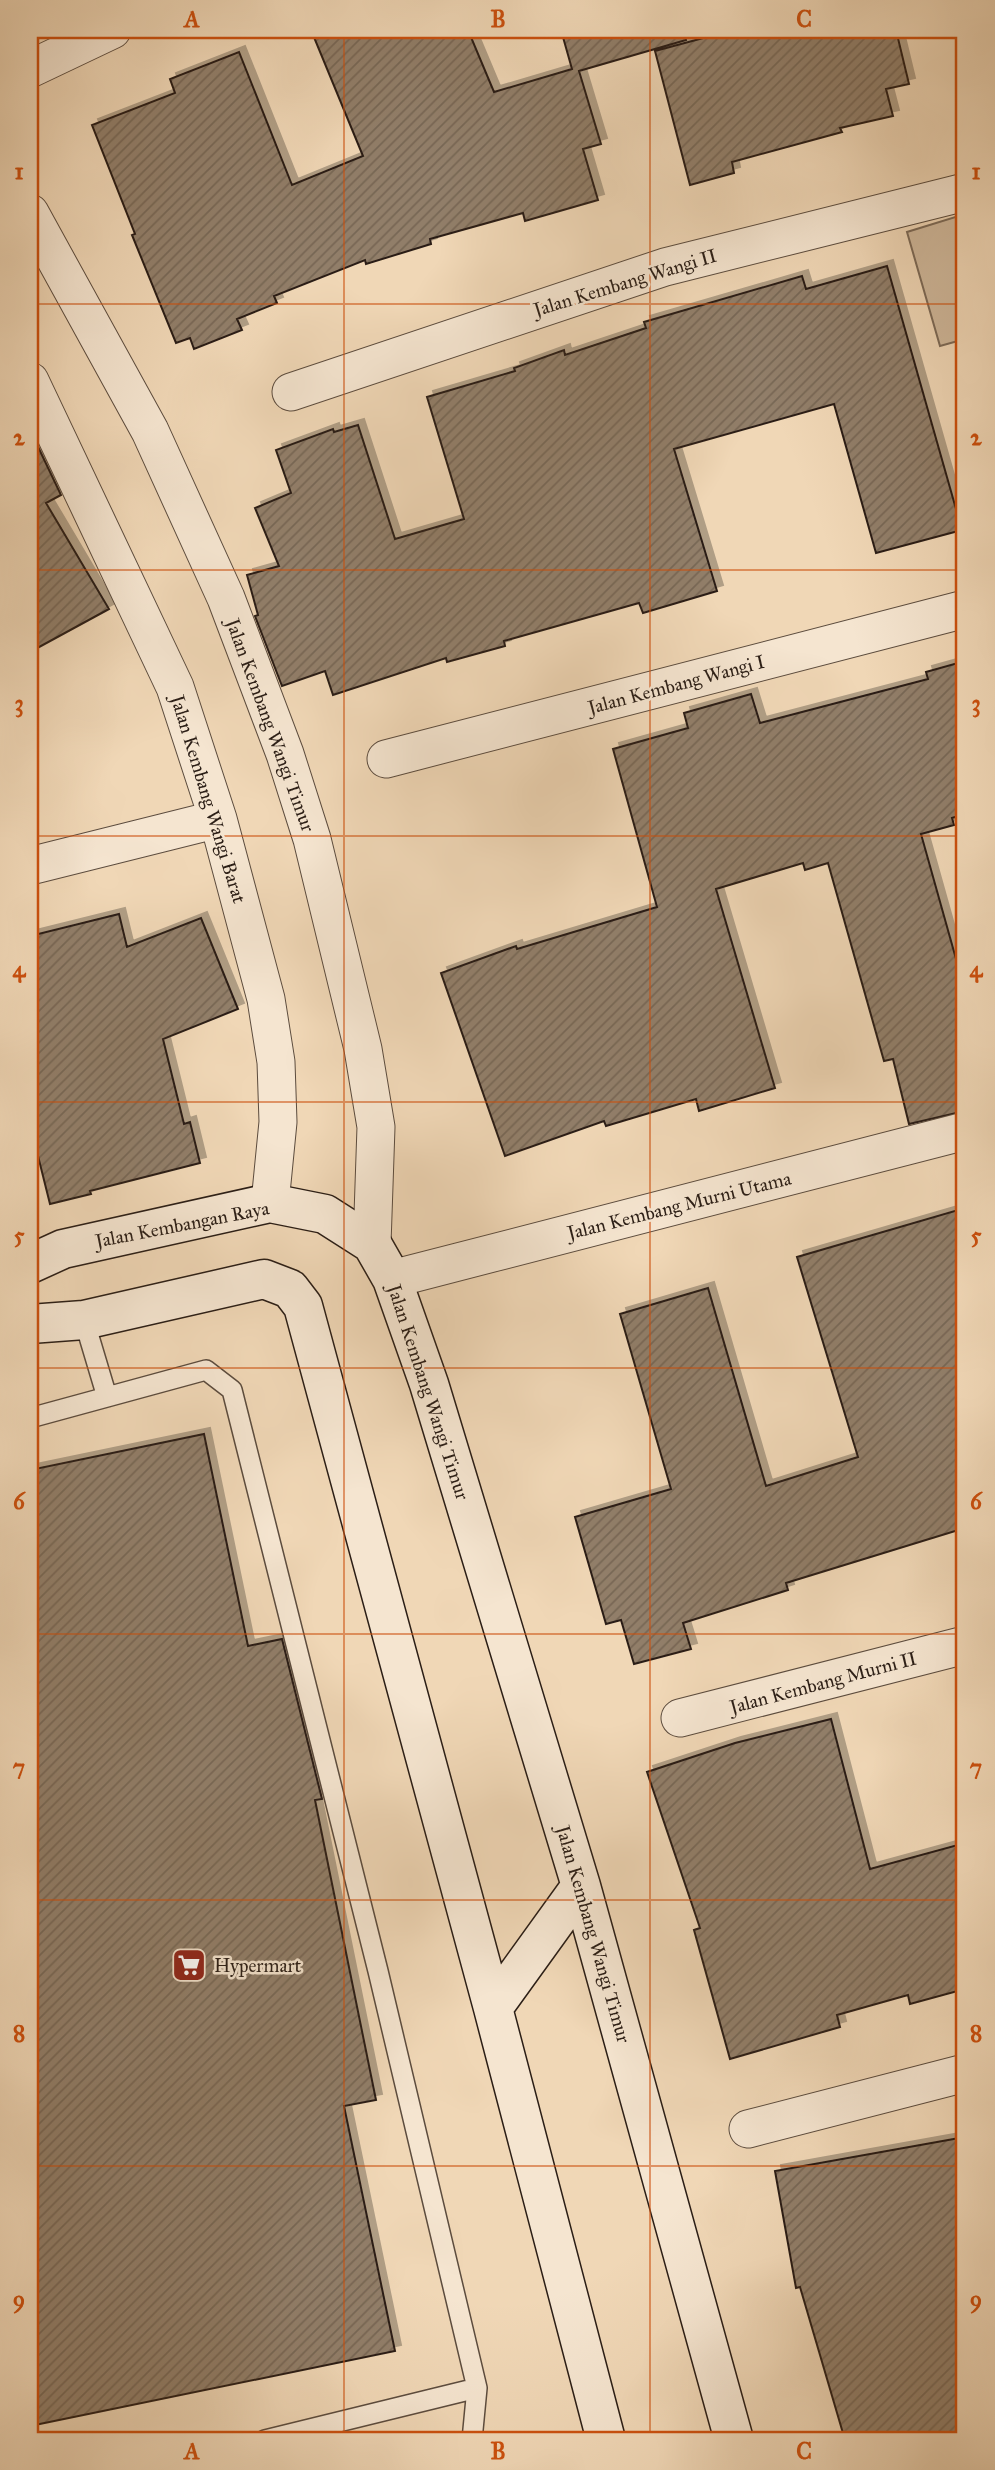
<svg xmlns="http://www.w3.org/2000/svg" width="995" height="2470" viewBox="0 0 995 2470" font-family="'IM FELL Great Primer',serif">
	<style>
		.green { fill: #cfb89b; stroke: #7d6b58; stroke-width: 2 }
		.building { fill: url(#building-hatch); stroke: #2b1e16; stroke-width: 2; filter: url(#shadow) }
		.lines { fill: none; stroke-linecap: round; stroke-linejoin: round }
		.lane-casing { stroke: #5c4c3e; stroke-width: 22 }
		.street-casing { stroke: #5c4c3e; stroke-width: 39 }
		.secondary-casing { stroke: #2b1e16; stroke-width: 41 }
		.lane { stroke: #f5e5d0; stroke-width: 19 }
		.street { stroke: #f5e5d0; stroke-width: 37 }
		.secondary { stroke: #f5e5d0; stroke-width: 38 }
		.grid { fill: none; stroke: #cc500e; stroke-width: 2; stroke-opacity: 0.55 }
		.labels { text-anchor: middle; stroke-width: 5; stroke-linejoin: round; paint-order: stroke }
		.street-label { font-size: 19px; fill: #2b1e16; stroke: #f5e5d0 }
		.poi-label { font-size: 19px; fill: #2b1e16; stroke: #f5e5d0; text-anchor: start }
		.neatline { fill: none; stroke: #cc500e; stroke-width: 2.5 }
		.grid-label { font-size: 23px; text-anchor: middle; font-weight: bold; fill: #cc500e }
	</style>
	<defs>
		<pattern id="building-hatch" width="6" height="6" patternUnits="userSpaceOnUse" patternTransform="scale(1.75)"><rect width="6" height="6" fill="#917e69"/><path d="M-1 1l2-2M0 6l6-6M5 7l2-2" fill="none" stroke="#776755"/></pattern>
		<filter id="shadow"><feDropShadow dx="6" dy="-6" stdDeviation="0" flood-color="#0004"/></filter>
	</defs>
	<rect width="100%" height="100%" fill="#f0d7b6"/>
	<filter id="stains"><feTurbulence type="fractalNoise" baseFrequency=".00286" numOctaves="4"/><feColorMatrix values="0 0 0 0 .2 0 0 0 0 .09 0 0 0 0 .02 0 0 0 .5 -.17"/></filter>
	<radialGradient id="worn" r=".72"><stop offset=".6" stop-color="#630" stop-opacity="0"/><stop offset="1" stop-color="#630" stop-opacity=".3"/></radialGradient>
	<path class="green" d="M 965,214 L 965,339 L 940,346 L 907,232 Z"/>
	<path class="building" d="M 311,30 L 468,30 L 494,92 L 572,69 L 561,30 L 684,30 L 686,40 L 579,71 L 601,144 L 583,149 L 598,200 L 525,221 L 523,213 L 430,239 L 431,244 L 366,264 L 365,260 L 274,296 L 277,303 L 237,319 L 242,330 L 194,349 L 190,338 L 176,343 L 132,235 L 135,234 L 92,125 L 175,93 L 170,79 L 239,52 L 292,185 L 363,156 Z
		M 733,30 L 896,30 L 909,84 L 886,89 L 893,116 L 840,128 L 842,132 L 732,162 L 734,173 L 690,185 L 655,51 Z
		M 887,266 L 962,530 L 876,553 L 834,404 L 674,449 L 717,591 L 643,613 L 639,603 L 504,641 L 505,646 L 447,662 L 446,658 L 333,695 L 325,671 L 282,686 L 255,616 L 258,615 L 247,575 L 279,566 L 255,508 L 291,493 L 276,450 L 333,429 L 334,432 L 358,425 L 395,539 L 464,519 L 427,397 L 515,371 L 514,368 L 564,350 L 565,355 L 646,328 L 644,322 L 802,276 L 806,289 Z
		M 30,430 L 61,495 L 46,503 L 109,609 L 30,652 Z
		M 965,661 L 965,814 L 952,818 L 954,825 L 921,834 L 965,991 L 965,1111 L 909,1124 L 893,1059 L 884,1061 L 828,863 L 805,870 L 803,863 L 716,889 L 775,1088 L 699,1111 L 696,1099 L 606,1126 L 604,1121 L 505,1156 L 441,973 L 516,946 L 517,949 L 657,907 L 613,749 L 688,728 L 684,713 L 751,694 L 760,723 L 928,679 L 926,672 Z
		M 119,914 L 127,947 L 201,918 L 238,1009 L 163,1039 L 184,1124 L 190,1122 L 200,1163 L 90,1191 L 91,1194 L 50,1204 L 30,1124 L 30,936 Z
		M 965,1208 L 965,1528 L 786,1583 L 788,1590 L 683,1623 L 691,1649 L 634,1664 L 621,1620 L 606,1624 L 575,1517 L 671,1489 L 620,1314 L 708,1288 L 766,1486 L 858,1457 L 797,1257 Z
		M 204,1434 L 248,1646 L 282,1639 L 322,1799 L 315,1800 L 376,2100 L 344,2106 L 395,2351 L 30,2426 L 30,1470 Z
		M 831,1719 L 870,1869 L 965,1843 L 965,1989 L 910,2004 L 908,1995 L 837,2015 L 840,2027 L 730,2059 L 694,1930 L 700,1928 L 647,1772 L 735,1743 Z
		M 965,2137 L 965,2440 L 845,2440 L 800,2287 L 796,2288 L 775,2171 Z"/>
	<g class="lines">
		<g class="lane-casing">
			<path id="lane" d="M 84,1320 L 107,1397
				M 30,1418 L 206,1370 L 232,1390 L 378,1971 L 477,2388 L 472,2440
				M 265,2440 L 477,2388"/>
		</g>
		<g class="street-casing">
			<path id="street" d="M 30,69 L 112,30
				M 30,213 L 150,431 L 226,598 L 285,754 L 312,839 L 363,1049 L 376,1127 L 372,1244
				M 30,381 L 175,687 L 218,819 L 266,999 L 276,1062 L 278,1122 L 270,1203
				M 291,392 L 665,267 L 965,192
				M 386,759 L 965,609
				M 30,866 L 218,819
				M 392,1279 L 965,1131
				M 680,1718 L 965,1645
				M 748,2129 L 965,2073"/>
		</g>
		<g class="secondary-casing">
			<path id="secondary" d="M 30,1264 L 63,1249 L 270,1203 L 325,1214 L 372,1244 L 392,1279 L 429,1384 L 581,1886 L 734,2440
				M 30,1324 L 84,1320 L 264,1279 L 290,1289 L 303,1306 L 493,2008 L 606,2440
				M 493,2008 L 581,1886"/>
		</g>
		<use href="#lane" class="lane"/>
		<use href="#street" class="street"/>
		<use href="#secondary" class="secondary"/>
	</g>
	<path class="grid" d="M 344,30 L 344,2440M 650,30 L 650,2440M 30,304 L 965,304M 30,570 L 965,570M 30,836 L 965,836M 30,1102 L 965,1102M 30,1368 L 965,1368M 30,1634 L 965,1634M 30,1900 L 965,1900M 30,2166 L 965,2166"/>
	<defs>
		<g id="supermarket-square" transform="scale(1.75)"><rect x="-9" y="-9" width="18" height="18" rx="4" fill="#8f2418" stroke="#f5e5d0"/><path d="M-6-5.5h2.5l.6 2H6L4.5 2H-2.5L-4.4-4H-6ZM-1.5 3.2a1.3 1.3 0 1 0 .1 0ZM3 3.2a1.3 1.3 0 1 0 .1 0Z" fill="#fff"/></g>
	</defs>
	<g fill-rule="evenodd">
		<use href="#supermarket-square" x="189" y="1965"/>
	</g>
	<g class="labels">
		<g class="street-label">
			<text transform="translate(625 282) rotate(-17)" y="7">Jalan Kembang Wangi II</text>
			<text transform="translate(676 684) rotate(-15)" y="7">Jalan Kembang Wangi I</text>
			<text transform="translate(271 725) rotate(70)" y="7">Jalan Kembang Wangi Timur</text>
			<text transform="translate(209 799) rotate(73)" y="7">Jalan Kembang Wangi Barat</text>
			<text transform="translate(679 1205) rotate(-14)" y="7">Jalan Kembang Murni Utama</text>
			<text transform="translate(182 1224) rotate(-11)" y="7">Jalan Kembangan Raya</text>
			<text transform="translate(429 1392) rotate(72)" y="7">Jalan Kembang Wangi Timur</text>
			<text transform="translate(823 1682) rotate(-15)" y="7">Jalan Kembang Murni II</text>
			<text transform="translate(594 1934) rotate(74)" y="7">Jalan Kembang Wangi Timur</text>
		</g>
		<g class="poi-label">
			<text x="214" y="1972">Hypermart</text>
		</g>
	</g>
	<rect width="995" height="2470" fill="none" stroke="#f0d7b6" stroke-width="77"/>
	<rect x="38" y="38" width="918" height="2394" class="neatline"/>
	<g class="grid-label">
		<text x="192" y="27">A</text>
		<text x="498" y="27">B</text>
		<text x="804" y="27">C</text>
		<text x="19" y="179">1</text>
		<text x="976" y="179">1</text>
		<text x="19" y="445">2</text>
		<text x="976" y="445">2</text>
		<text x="19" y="711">3</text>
		<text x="976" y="711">3</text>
		<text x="19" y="977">4</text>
		<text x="976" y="977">4</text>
		<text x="19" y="1243">5</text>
		<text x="976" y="1243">5</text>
		<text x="19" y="1509">6</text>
		<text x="976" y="1509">6</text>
		<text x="19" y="1775">7</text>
		<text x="976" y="1775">7</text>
		<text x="19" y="2041">8</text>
		<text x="976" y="2041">8</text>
		<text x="19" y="2307">9</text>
		<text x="976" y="2307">9</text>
		<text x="192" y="2459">A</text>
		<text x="498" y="2459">B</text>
		<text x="804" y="2459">C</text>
	</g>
	<rect width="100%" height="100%" filter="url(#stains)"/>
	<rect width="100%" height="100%" fill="url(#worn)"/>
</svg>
